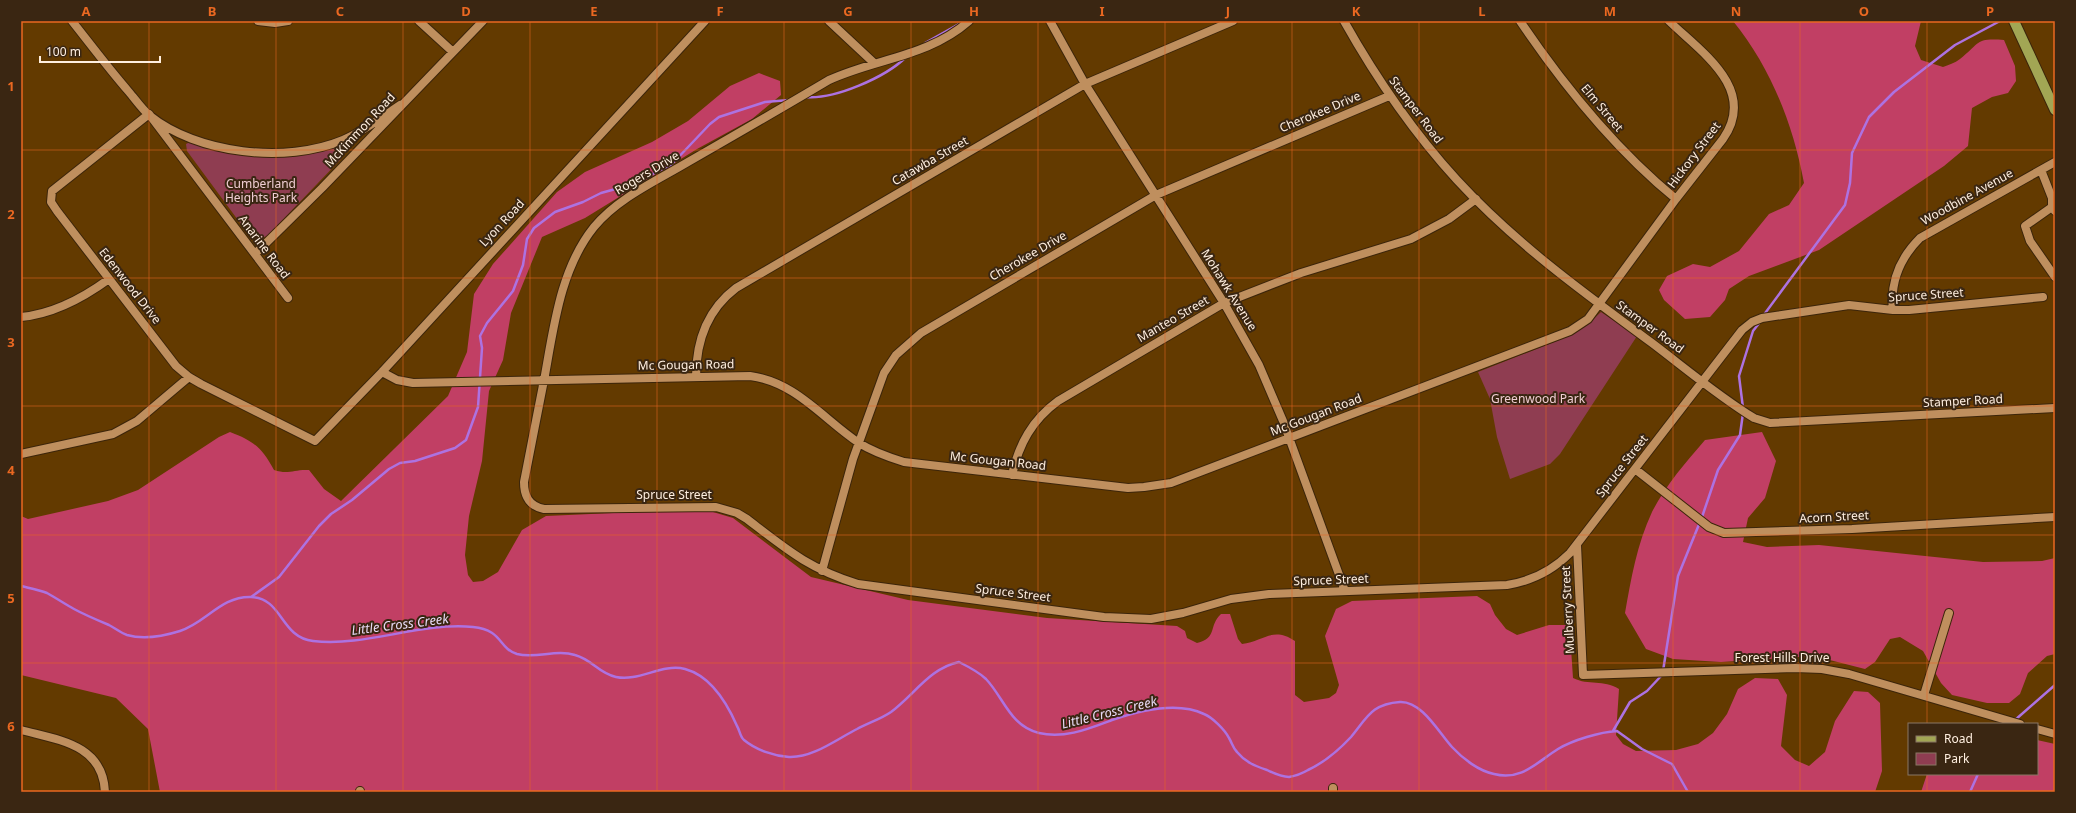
<svg xmlns="http://www.w3.org/2000/svg" width="2076" height="813" viewBox="0 0 2076 813" font-family="'Noto Sans',sans-serif">
	<style>
		.green { fill: #8f3d51 }
		.forest { fill: #c13f64 }
		.lines { fill: none; stroke-linecap: round; stroke-linejoin: round }
		.stream { stroke: #ad72e1; stroke-width: 2.5 }
		.minor-casing { stroke: #3c250a; stroke-width: 10 }
		.major-casing { stroke: #3c250a; stroke-width: 12 }
		.minor { stroke: #bf8f5e; stroke-width: 8 }
		.major { stroke: #a2a654; stroke-width: 10 }
		.grid { fill: none; stroke: #ea6821; stroke-width: 1; stroke-opacity: 0.55 }
		.labels { text-anchor: middle; stroke-width: 4; stroke-linejoin: round; paint-order: stroke }
		.street-label { font-size: 12px; fill: #ffefe0; stroke: #3a2612 }
		.park-label { font-size: 12px; fill: #f0ced3; stroke: #3a2612 }
		.water-label { font-size: 13px; font-style: italic; fill: #e9dcf7; stroke: #3a2612 }
		.neatline { fill: none; stroke: #ea6821; stroke-width: 1.5 }
		.grid-label { font-size: 13px; text-anchor: middle; font-weight: bold; fill: #ea6821 }
	</style>
	<rect width="100%" height="100%" fill="#633a00"/>
	<path class="green" d="M 194,140 L 232,151 L 338,146 L 342,153 L 342,158 L 268,235 C 262,239 255,241 249,235 L 187,151 L 186,144 Z
		M 1601,312 L 1637,336 L 1560,454 L 1550,464 L 1510,479 L 1497,437 L 1490,399 L 1478,372 L 1572,335 L 1587,325 Z"/>
	<path class="forest" d="M 1733,21 L 1921,21 L 1915,46 L 1921,60 L 1943,67 C 1948,65 1955,63 1960,59 C 1981,43 1974,38 2004,40 L 2015,66 L 2016,81 L 2008,93 L 1992,97 L 1972,108 L 1968,146 L 1944,166 L 1819,250 L 1749,276 L 1729,289 L 1725,300 L 1710,317 L 1685,319 L 1664,300 L 1659,290 L 1667,276 L 1693,264 L 1710,267 L 1739,251 L 1769,214 L 1789,205 L 1804,183 C 1793,124 1771,68 1733,21 Z
		M 759,73 L 780,81 L 781,95 L 752,119 L 697,149 L 585,218 L 542,237 L 511,313 L 503,360 L 489,391 L 482,461 L 469,516 L 465,555 L 468,575 L 473,582 L 483,581 L 498,572 L 522,530 L 546,516 L 703,509 L 733,518 L 811,577 L 908,600 L 1047,618 L 1177,626 L 1185,631 L 1187,638 L 1197,643 C 1218,638 1208,626 1221,614 L 1230,614 L 1238,639 L 1242,644 C 1264,641 1273,626 1295,641 L 1295,695 L 1304,702 L 1329,698 L 1336,693 L 1339,685 L 1325,636 L 1336,609 L 1352,601 L 1477,596 L 1490,604 L 1495,615 L 1506,629 L 1517,635 L 1549,625 L 1567,625 L 1570,633 L 1573,678 C 1589,686 1603,679 1619,689 L 1616,735 L 1623,744 L 1636,751 L 1676,750 L 1698,744 L 1713,733 L 1727,714 L 1738,689 L 1755,678 L 1778,679 L 1787,695 L 1781,746 L 1795,760 L 1809,766 L 1825,752 L 1835,721 L 1854,691 L 1868,692 L 1880,703 L 1882,771 L 1875,792 L 160,792 L 148,729 L 116,698 L 21,675 L 21,516 L 28,519 L 108,501 L 138,490 L 219,437 L 230,432 C 254,441 262,448 274,470 C 289,475 294,469 309,470 L 324,489 L 341,501 L 448,396 L 467,352 L 474,294 L 493,264 L 557,192 L 585,172 L 652,142 L 688,121 L 730,86 Z
		M 1762,432 L 1776,461 L 1765,498 L 1748,518 L 1743,542 L 1767,547 L 1819,545 L 1983,562 L 2042,561 L 2055,558 L 2055,654 L 2047,656 L 2028,673 L 2020,694 L 2009,703 L 1987,703 L 1952,695 L 1941,683 L 1923,651 L 1900,637 L 1890,639 L 1875,662 L 1865,669 L 1814,656 L 1721,662 L 1673,659 L 1646,649 L 1625,613 C 1631,579 1637,544 1652,512 C 1665,486 1686,462 1705,440 Z
		M 2037,740 L 2055,744 L 2055,792 L 1921,792 L 1927,774 L 2037,774 Z"/>
	<g class="lines">
		<path class="stream" d="M 925,43 L 959,24
			M 805,97 C 834,100 886,77 906,57
			M 1763,316 L 1845,205 L 1850,183 L 1852,153 L 1869,117 L 1894,92 L 1955,45 L 2000,21
			M 1743,408 L 1739,376 L 1753,331 L 1760,322
			M 21,586 C 29,588 39,590 47,593 C 56,598 65,604 74,609 C 85,615 97,620 109,625 C 115,628 121,633 127,635 C 144,640 164,636 180,631 C 206,623 221,596 251,597 C 283,598 280,637 313,641 C 367,647 419,622 473,627 C 503,630 498,648 517,654 C 536,659 556,649 575,655 C 593,660 598,673 616,677 C 639,682 662,663 685,669 C 711,676 727,703 737,726 C 740,731 740,737 744,740 C 756,750 774,756 789,757 C 813,758 837,739 857,729 C 868,723 881,719 891,712 C 914,695 930,668 959,662 C 967,666 979,672 986,679 C 1004,698 1010,726 1039,733 C 1064,739 1088,729 1112,720 C 1138,711 1177,701 1204,714 C 1212,717 1225,730 1229,738 C 1232,743 1233,748 1237,752 C 1245,762 1255,766 1267,770 C 1273,773 1282,777 1289,777 C 1295,776 1303,773 1308,770 C 1325,762 1338,751 1351,737 C 1367,718 1371,704 1400,702 C 1422,701 1439,733 1452,747 C 1463,759 1479,771 1494,774 C 1522,781 1537,762 1558,749 C 1573,740 1600,732 1617,731 L 1642,749 L 1672,764 L 1688,792
			M 251,597 L 279,577 L 319,526 L 331,514 L 352,500 L 389,469 L 400,463 L 415,461 L 455,448 L 466,440 L 478,407 L 482,348 L 480,336 L 487,323 L 513,291 L 523,265 L 527,239 L 534,228 L 555,212 L 583,202 L 601,193 L 630,185 L 671,165 L 710,124 L 719,117 L 765,102 L 789,100
			M 1663,671 L 1678,576 L 1702,517 L 1718,470 L 1740,435 L 1743,413
			M 2015,720 L 2055,685
			M 1613,731 L 1630,702 L 1647,691 L 1662,675
			M 1970,792 L 1978,774"/>
		<g class="minor-casing">
			<path id="minor" d="M 72,21 C 91,45 109,69 129,92 C 135,99 142,109 149,115 C 197,154 286,164 343,140 C 364,131 381,118 400,105
				M 258,21 L 275,23 L 288,21
				M 419,21 L 453,52
				M 829,21 L 874,63
				M 969,21 C 928,57 877,58 829,80 C 782,108 735,135 688,162 C 656,181 618,198 594,227 C 561,268 554,325 545,375 C 538,411 531,446 524,482 C 524,496 529,506 544,509 L 716,507 L 737,513 L 747,519 C 786,549 809,569 858,584 L 1104,617 L 1151,619 L 1183,613 L 1231,599 L 1269,594 L 1507,585 C 1532,581 1552,571 1570,553 L 1742,330 L 1752,322 L 1762,318 L 1849,305 L 1893,310 L 1909,310 L 2043,297
				M 1050,21 L 1085,84 L 1224,303 L 1259,365 L 1283,421 L 1345,591
				M 1344,21 C 1376,78 1413,132 1457,180 C 1515,243 1584,293 1652,343 C 1685,368 1718,396 1754,418 L 1770,423 L 2055,408
				M 1520,21 C 1564,86 1615,149 1676,199
				M 2041,170 L 2052,198 L 2052,207 L 2055,211
				M 2052,207 L 2025,226 L 2030,241 L 2055,277
				M 255,254 L 322,188 L 483,21
				M 288,298 L 149,114 L 52,191 L 51,202 L 57,211 L 176,366 L 189,377 L 201,384 L 315,441 L 382,372 L 705,21
				M 1893,310 C 1890,281 1900,258 1920,238 L 2055,162
				M 21,317 C 53,314 83,298 109,279
				M 382,372 L 397,380 L 413,383 L 750,376 C 796,382 823,419 859,443 C 873,452 888,457 904,462 L 1128,488 L 1144,487 L 1171,483 L 1570,331 L 1588,319 L 1676,199 L 1723,139 C 1758,89 1701,52 1669,21
				M 696,377 C 696,341 707,310 736,288 L 1085,84 L 1233,21
				M 21,454 L 113,434 L 137,421 L 189,377
				M 1635,469 L 1709,527 L 1724,533 L 1852,529 L 2055,517
				M 1012,475 C 1019,444 1032,420 1058,401 L 1224,303 L 1301,273 L 1411,239 L 1449,219 L 1476,199
				M 1577,545 L 1583,675 L 1795,668 L 1822,669 L 1849,674 L 2020,724
				M 822,571 L 853,459 L 884,373 L 896,355 L 921,333 L 1156,195 L 1389,96
				M 1924,695 L 1949,613
				M 2037,729 L 2055,734
				M 21,730 C 58,740 103,744 105,792
				M 360,792 L 360,791
				M 1333,792 L 1333,788"/>
		</g>
		<g class="major-casing">
			<path id="major" d="M 2014,21 L 2055,110"/>
		</g>
		<use href="#minor" class="minor"/>
		<use href="#major" class="major"/>
	</g>
	<path class="grid" d="M 149,21 L 149,792M 276,21 L 276,792M 403,21 L 403,792M 530,21 L 530,792M 657,21 L 657,792M 784,21 L 784,792M 911,21 L 911,792M 1038,21 L 1038,792M 1165,21 L 1165,792M 1292,21 L 1292,792M 1419,21 L 1419,792M 1546,21 L 1546,792M 1673,21 L 1673,792M 1800,21 L 1800,792M 1927,21 L 1927,724M 21,150 L 2055,150M 21,278 L 2055,278M 21,406 L 2055,406M 21,535 L 2055,535M 21,663 L 2055,663M 1927,774 L 1927,792"/>
	<g class="labels">
		<g class="street-label">
			<text transform="translate(1602 108) rotate(50)" y="4">Elm Street</text>
			<text transform="translate(1416 110) rotate(53)" y="4">Stamper Road</text>
			<text transform="translate(1320 112) rotate(-23)" y="4">Cherokee Drive</text>
			<text transform="translate(360 130) rotate(-47)" y="4">McKimmon Road</text>
			<text transform="translate(1694 155) rotate(-53)" y="4">Hickory Street</text>
			<text transform="translate(930 161) rotate(-30)" y="4">Catawba Street</text>
			<text transform="translate(647 173) rotate(-31)" y="4">Rogers Drive</text>
			<text transform="translate(1967 197) rotate(-29)" y="4">Woodbine Avenue</text>
			<text transform="translate(502 223) rotate(-47)" y="4">Lyon Road</text>
			<text transform="translate(264 247) rotate(53)" y="4">Anarine Road</text>
			<text transform="translate(1028 256) rotate(-30)" y="4">Cherokee Drive</text>
			<text transform="translate(130 286) rotate(52)" y="4">Edenwood Drive</text>
			<text transform="translate(1229 290) rotate(58)" y="4">Mohawk Avenue</text>
			<text transform="translate(1926 295) rotate(-4)" y="4">Spruce Street</text>
			<text transform="translate(1173 319) rotate(-30)" y="4">Manteo Street</text>
			<text transform="translate(1650 327) rotate(36)" y="4">Stamper Road</text>
			<text transform="translate(686 365) rotate(-1)" y="4">Mc Gougan Road</text>
			<text transform="translate(1963 401) rotate(-3)" y="4">Stamper Road</text>
			<text transform="translate(1316 415) rotate(-21)" y="4">Mc Gougan Road</text>
			<text transform="translate(998 461) rotate(6)" y="4">Mc Gougan Road</text>
			<text transform="translate(1622 466) rotate(-52)" y="4">Spruce Street</text>
			<text x="674" y="499">Spruce Street</text>
			<text transform="translate(1834 517) rotate(-3)" y="4">Acorn Street</text>
			<text transform="translate(1331 580) rotate(-2)" y="4">Spruce Street</text>
			<text transform="translate(1013 593) rotate(7)" y="4">Spruce Street</text>
			<text transform="translate(1568 610) rotate(-93)" y="4">Mulberry Street</text>
			<text x="1782" y="662">Forest Hills Drive</text>
		</g>
		<g class="park-label">
			<text x="261" y="188">Cumberland<tspan x="261" dy="14">Heights Park</tspan></text>
			<text x="1538" y="403">Greenwood Park</text>
		</g>
		<g class="water-label">
			<text transform="translate(400 624) rotate(-7)" y="5">Little Cross Creek</text>
			<text transform="translate(1109 712) rotate(-14)" y="5">Little Cross Creek</text>
		</g>
	</g>
	<rect width="2076" height="813" fill="none" stroke="#3a2612" stroke-width="44"/>
	<rect x="1908" y="723" width="130" height="52" fill="#3a2612" stroke="#897664"/>
	<rect x="1916" y="736" width="20" height="6" fill="#a2a654" stroke="#897664"/>
	<text x="1944" y="743" font-size="12" fill="#ffefe0">Road</text>
	<rect x="1916" y="753" width="20" height="12" fill="#8f3d51" stroke="#897664"/>
	<text x="1944" y="763" font-size="12" fill="#ffefe0">Park</text>
	<path d="M40 56v6h120v-6" fill="none" stroke="#ffefe0" stroke-width="2"/>
	<text x="46" y="56" font-size="12" fill="#ffefe0" stroke="#3a2612" stroke-width="3" paint-order="stroke">100 m</text>
	<rect x="22" y="22" width="2032" height="769" class="neatline"/>
	<g class="grid-label">
		<text x="86" y="16">A</text>
		<text x="212" y="16">B</text>
		<text x="340" y="16">C</text>
		<text x="466" y="16">D</text>
		<text x="594" y="16">E</text>
		<text x="720" y="16">F</text>
		<text x="848" y="16">G</text>
		<text x="974" y="16">H</text>
		<text x="1102" y="16">I</text>
		<text x="1228" y="16">J</text>
		<text x="1356" y="16">K</text>
		<text x="1482" y="16">L</text>
		<text x="1610" y="16">M</text>
		<text x="1736" y="16">N</text>
		<text x="1864" y="16">O</text>
		<text x="1990" y="16">P</text>
		<text x="11" y="91">1</text>
		<text x="11" y="219">2</text>
		<text x="11" y="347">3</text>
		<text x="11" y="475">4</text>
		<text x="11" y="603">5</text>
		<text x="11" y="731">6</text>
	</g>
</svg>
